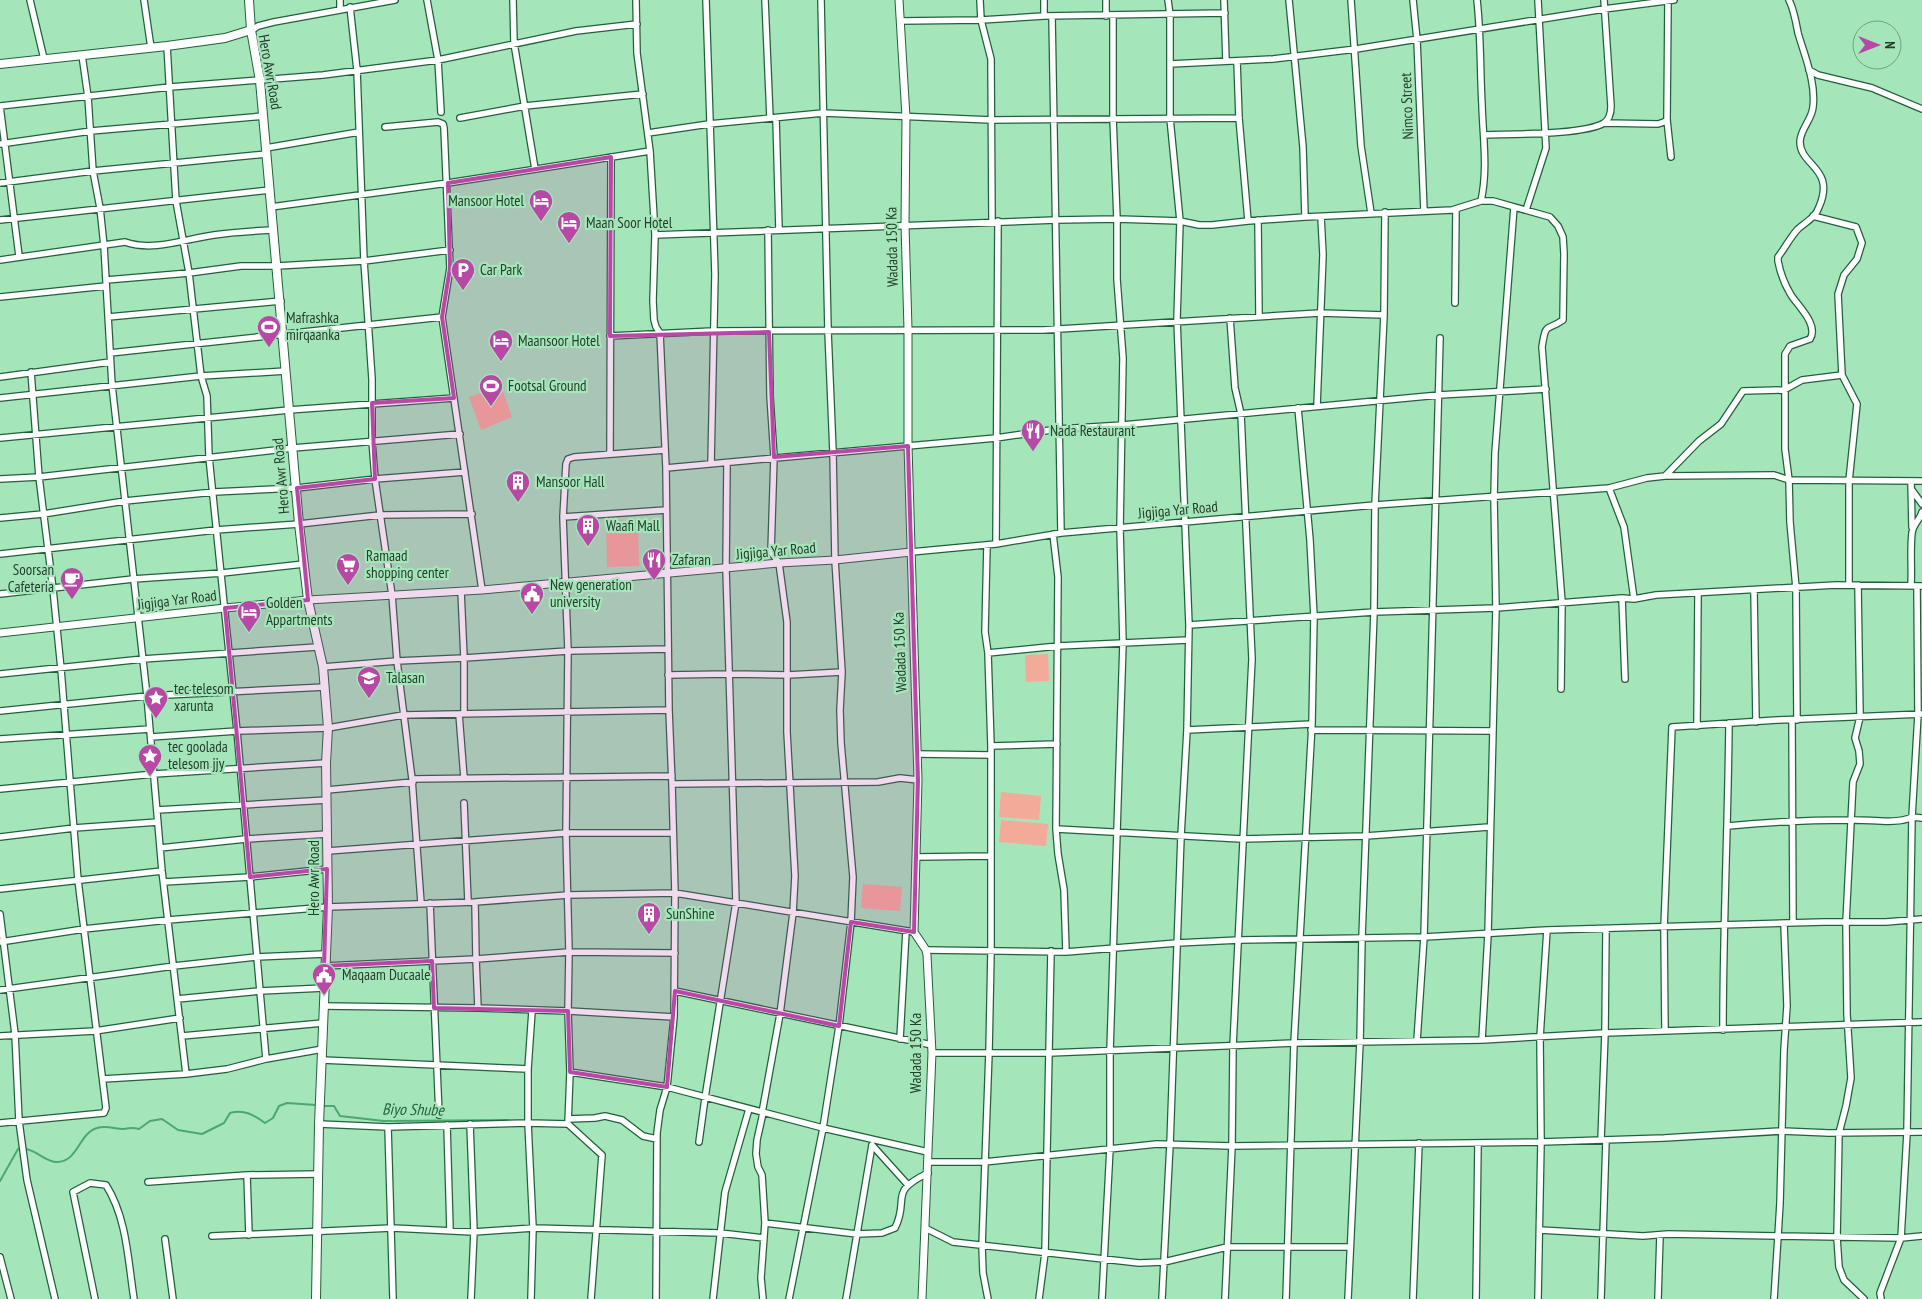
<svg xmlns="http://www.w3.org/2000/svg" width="1922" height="1299" viewBox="0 0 1922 1299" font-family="'PT Sans Narrow',sans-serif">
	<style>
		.green { fill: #f3aa98 }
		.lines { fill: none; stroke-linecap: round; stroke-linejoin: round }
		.stream { stroke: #4ca770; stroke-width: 2 }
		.minor-casing { stroke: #21603c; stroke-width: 8 }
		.tertiary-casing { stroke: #21603c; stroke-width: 9 }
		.secondary-casing { stroke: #21603c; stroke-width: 10 }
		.minor { stroke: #fff; stroke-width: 5.5 }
		.tertiary { stroke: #fff; stroke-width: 7 }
		.secondary { stroke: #fff; stroke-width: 8 }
		.marked { fill: #b848a5; fill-opacity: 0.2; stroke: #b848a5; stroke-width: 4; stroke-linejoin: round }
		.labels { text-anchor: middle; stroke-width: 4.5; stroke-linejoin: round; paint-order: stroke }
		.street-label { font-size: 15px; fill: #243e2d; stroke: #a5e5ba }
		.poi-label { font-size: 15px; fill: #243e2d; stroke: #a5e5ba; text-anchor: start }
		.water-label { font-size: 16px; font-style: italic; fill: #23643f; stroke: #a5e5ba }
	</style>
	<rect width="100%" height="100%" fill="#a5e5ba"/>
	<path class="green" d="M 501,386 L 512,417 L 481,430 L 469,397 Z
		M 638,520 L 639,566 L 607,567 L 606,521 Z
		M 1048,654 L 1049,681 L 1026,682 L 1025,655 Z
		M 1001,792 L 1041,796 L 1039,820 L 999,817 Z
		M 1001,820 L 1048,824 L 1046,846 L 999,842 Z
		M 863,884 L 902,887 L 900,911 L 861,908 Z"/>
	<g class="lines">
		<path class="stream" d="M 324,1106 L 334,1106 L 340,1116 L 384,1121 L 508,1120
			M 25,1149 C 37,1150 45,1162 57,1162 C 78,1162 79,1133 97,1128 C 106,1125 115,1129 124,1129 C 130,1128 132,1127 139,1129 L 150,1121 L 162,1119 L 178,1130 L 202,1134 L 224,1123 L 230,1113 C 244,1109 254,1115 265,1123 L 273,1118 L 279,1106 L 287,1103 L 316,1105
			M 0,1181 L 18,1149 L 21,1149"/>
		<g class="minor-casing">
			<path id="minor" d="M 30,0 L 44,59
				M 144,0 L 151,48
				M 340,0 L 340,9
				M 427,0 L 438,60 L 441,112
				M 513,0 L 514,43 L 535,169
				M 636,0 L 637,53 L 650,151 L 655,235 L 653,301 L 654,320 L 656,327 L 660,333 L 666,468 L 669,710 L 672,784
				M 706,0 L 715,274 L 711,464
				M 765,0 L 770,118
				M 980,0 L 981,20 L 991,59 L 992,222
				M 1044,0 L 1044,16
				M 1106,0 L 1106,16
				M 1224,0 L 1226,61
				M 1289,0 L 1303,147 L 1305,217
				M 1351,0 L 1361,146 L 1371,213
				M 1413,0 L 1417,40 L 1424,211
				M 1477,0 C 1481,35 1480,70 1482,105 C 1483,138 1488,169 1481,201
				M 1668,0 L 1667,120 L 1671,157
				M 1789,0 C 1794,10 1796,22 1798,33 C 1805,57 1816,82 1813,107 C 1812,120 1800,129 1800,142 C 1800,166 1836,168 1819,207 C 1816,217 1806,222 1798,229 C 1791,236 1785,248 1778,257 L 1778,261 C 1780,272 1785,285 1791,295 C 1798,306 1819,325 1810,339 L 1790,346 L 1785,354 L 1785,449 L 1789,480 L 1790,522 L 1796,588 L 1797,720
				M 1052,16 L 1061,533
				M 900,21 L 981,20 L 1044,16 L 1225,13
				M 251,31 L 258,26 L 274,22 L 395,0
				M 167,46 L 176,201 L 189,273 L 201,376 L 207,396 L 209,457 L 237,731 L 266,1059
				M 82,55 L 88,97 L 93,171 L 100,208 L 104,246 L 112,385 L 147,696 L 162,871 L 186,1074
				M 1237,61 L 1239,118 L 1248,221
				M 1170,64 L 1273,59 L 1356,49 L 1604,9 L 1674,0
				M 1809,70 L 1818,75 L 1872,88 L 1922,109
				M 0,106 L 170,87 L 323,75 L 438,60 L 576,31 L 637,24
				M 0,106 L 19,256
				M 460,118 L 525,106 L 643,94
				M 776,118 L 779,230
				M 1604,123 L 1658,124 L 1664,122 L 1667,120
				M 385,127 L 438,122 L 443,124 L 444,128 L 450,268 L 442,317 L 482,590
				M 648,133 L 709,124 L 823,113 L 992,120 L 1239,118
				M 1484,135 C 1510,134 1584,135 1604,123 C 1610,119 1611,113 1611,106 L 1604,0
				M 0,144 L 91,131 L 264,116
				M 266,148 L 359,132
				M 0,183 L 93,171 L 267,154
				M 271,207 L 448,183 L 650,151
				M 1526,210 L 1546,148 L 1538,0
				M 0,220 L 270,190
				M 1258,220 L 1259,316
				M 655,235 L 1056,220 L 1117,219 L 1180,221 L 1199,225 L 1212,225 L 1248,221 L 1305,217 L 1452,210 L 1481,201 L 1493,201 L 1550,217 L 1558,226 L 1563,237 L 1564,254 L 1563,320 C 1546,332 1546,321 1542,347 L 1562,602 L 1561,689
				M 0,260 L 125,242 C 154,252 185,239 214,235 C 233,232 253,231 273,230
				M 106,280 L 189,273 L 241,266 L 277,266 L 364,261 L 450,250
				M 0,297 L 106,286
				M 1455,303 L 1456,209
				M 108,317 L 281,301
				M 610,336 L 713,331 L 1043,330 L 1320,313 L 1384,315
				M 110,353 L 442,317
				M 1842,375 L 1857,404 L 1849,481 L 1849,585
				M 0,377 L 110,362
				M 0,398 L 201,376 L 286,371
				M 1317,406 L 1323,255 L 1321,217
				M 0,438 L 289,410 L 454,398
				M 610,454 L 611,157
				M 666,468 L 996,438 L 1058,429 L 1123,425 L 1439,395 L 1546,389
				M 1665,476 L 1774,475 L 1789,480 L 1922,481
				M 0,479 L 39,477 L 293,448 L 460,434
				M 1911,481 L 1912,527
				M 1609,488 L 1624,527 L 1634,599
				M 1912,490 L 1922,504
				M 563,517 L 666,510
				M 0,518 L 43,514 L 125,501 L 214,492 L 297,488 L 375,479 L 465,472
				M 1053,534 L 1058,577 L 1056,829 L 1058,854 L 1064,890 L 1066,952
				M 996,544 L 998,221
				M 987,545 L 985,632 L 988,653 L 991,746 L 991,952 L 989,1052 L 982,1246 L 983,1273 L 988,1299
				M 911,552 L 996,544 L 1061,533 L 1375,505 L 1609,488 L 1647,478 L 1665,476 L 1699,441 L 1721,424 L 1743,391 L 1784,390 L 1802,380 L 1842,375 L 1838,294 L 1844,275 L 1857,259 L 1862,243 L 1856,227 L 1813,216
				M 0,554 L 216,530 L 299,524 L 380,515 L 472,514
				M 1858,585 L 1860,717 L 1855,738 L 1859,751 L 1860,764 L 1853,782 L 1846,922 L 1847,1014 L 1851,1078 L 1846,1106 L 1839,1133 L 1837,1238 L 1839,1267 L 1844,1280 L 1864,1299
				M 1911,586 C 1912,569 1910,550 1912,533 C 1913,524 1920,520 1922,512
				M 1754,591 L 1756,722
				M 0,594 L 133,579 L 222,573 L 304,564
				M 1622,598 L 1625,679
				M 1189,625 L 1374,612 L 1496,608 L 1622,598 L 1634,599 L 1656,595 L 1836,585 L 1922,586
				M 988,653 L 1058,646 L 1188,640
				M 323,667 L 397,661 L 392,595 L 375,479 L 372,441 L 372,379 L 364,261 L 357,70 L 350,7
				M 0,674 L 143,659 L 317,647
				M 668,675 L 729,674 L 788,675 L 842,672
				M 0,711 L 147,696 L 325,687
				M 459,714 L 464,778
				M 464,714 L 464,658 L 568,651 L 668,649
				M 1792,720 L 1793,923
				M 1697,726 L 1698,593
				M 1187,730 L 1312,724
				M 1311,730 L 1492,731
				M 151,737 L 237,731 L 328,728 L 403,715 L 669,710
				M 0,739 L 150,729
				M 991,746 L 1057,744
				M 917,754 L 991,755
				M 412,779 L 672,776
				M 0,789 L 154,774 L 326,763
				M 327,790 L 413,782
				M 464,803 L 468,902
				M 157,810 L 327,800
				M 1728,826 C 1768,822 1810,820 1851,820 C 1869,819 1897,825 1912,817 L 1918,714 L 1917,586
				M 1056,829 L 1242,839 L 1366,836 L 1489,827
				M 0,837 L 74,828 L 158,822
				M 160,848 L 246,839 L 328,834
				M 328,851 L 566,833 L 673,833
				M 916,857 L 991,856
				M 164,882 L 250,877 L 327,869
				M 0,889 L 162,871
				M 421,903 L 412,779 L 397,661 L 464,658 L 461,591
				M 430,903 L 439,1115
				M 0,914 L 15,1034 L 19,1121 L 27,1180 L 55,1299
				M 0,942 L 84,929 L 168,920 L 328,907 L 475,902 L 568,895 L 675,893 L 914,932
				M 926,950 L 1066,952 L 1177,943 L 1239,940 L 1424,937 L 1547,930 L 1824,922 L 1886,922 L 1922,919
				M 324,966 L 476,959 L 475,902
				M 0,990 L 174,966 L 256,957 L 325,954
				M 675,991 L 932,1045
				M 177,999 L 260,991 L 324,988
				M 323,1006 L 478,1008 L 568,1011 L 569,952 L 566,833 L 568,651 L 563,517 L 566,464 L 568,459 L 574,457 L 665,450
				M 478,1008 L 476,959 L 569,952 L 675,953
				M 674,1017 L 568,1011 L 570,1072 L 667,1087 L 823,1128 L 928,1152
				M 1723,1030 C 1723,927 1728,826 1729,723
				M 1665,1031 L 1664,927 L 1672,727 L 1777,720 L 1922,714
				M 0,1036 L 95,1031 L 180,1018
				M 182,1036 L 323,1023
				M 900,1039 L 906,931
				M 1482,1040 L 1488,934 L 1496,608 L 1494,497 L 1495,453 L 1514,207
				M 1417,1041 L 1424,937 L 1440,338
				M 932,1053 L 1049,1053 L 1294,1043 L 1482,1040 L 1605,1033 L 1922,1022
				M 322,1060 L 528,1069 L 532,1011
				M 570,1072 L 568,1124 L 602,1155 L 591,1299
				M 103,1079 L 186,1074 L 227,1069 L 266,1059 L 323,1049
				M 762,1113 L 780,1014 L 793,913 L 795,876 L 787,732 L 787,622 L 779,563 L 771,552 L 774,457 L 770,396 L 768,230
				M 763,1113 L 757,1140 L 756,1154 L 758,1167 L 762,1175 L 765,1223
				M 568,1119 L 595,1118 L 605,1116 L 622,1120 L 643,1136 L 657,1139
				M 0,1123 L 104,1113 L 106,1108 L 78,880 L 61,669 L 53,589 L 39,477 L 31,372
				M 319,1124 L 388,1127 L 528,1123 L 568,1124
				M 470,1124 L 474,1232 L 471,1299
				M 447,1125 L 450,1230
				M 388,1127 L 393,1299
				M 1601,1140 L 1605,1033 L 1606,929
				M 699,1142 L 705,1098 L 736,902 L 726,569 L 727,463
				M 872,1145 L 908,1185
				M 928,1162 L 984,1162 L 1157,1144 L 1232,1146 L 1541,1142 L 1664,1138 L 1782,1131 L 1829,1133 L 1922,1132
				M 247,1175 L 249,1235
				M 148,1182 L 247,1175 L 319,1174
				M 925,1228 L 953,1242 L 1139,1263 L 1164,1262 L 1227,1247 L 1350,1247
				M 1540,1230 L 1643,1236 L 1668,1234 L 1778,1236 L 1780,1203 L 1784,1050 L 1787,1006 L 1784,924
				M 212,1236 L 392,1228 L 474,1232 L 533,1228 L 528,1123 L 528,1069
				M 165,1239 L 173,1299
				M 0,1257 L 11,1299
				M 95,1299 L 73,1192 L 90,1183 L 106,1185 C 127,1218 128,1261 134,1299
				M 531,1299 L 533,1228 L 720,1233 L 764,1238
				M 656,1299 L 657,1133 L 660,1110 L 667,1087 L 674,1017 L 675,893 L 672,784 L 878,782 L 900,778 L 918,780
				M 713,1299 L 725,1192 L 749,1109
				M 763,1299 L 761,1278 L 765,1223 L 857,1234 L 882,1233 L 895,1228 C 910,1198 887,1193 928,1173
				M 789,1299 L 823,1128 L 839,1026 L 851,922 L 853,877 L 841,743 L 840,710 L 842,672 L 835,560 L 833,452 L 828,331 L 821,0
				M 846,1299 L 872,1145
				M 1039,1299 L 1045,1253 L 1051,951
				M 1102,1299 L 1110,1148 L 1110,1051 L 1123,643 L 1120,528 L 1123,358 L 1117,279 L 1117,219 L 1113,118 L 1113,15
				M 1162,1299 L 1170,1144 L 1181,836 L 1187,730 L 1189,625 L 1177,320 L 1180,221 L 1170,118 L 1170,15 L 1168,0
				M 1225,1299 L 1232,1146 L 1233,1046 L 1252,659 L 1241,414 L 1235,388 L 1230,318
				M 1286,1299 L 1294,1043 L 1312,724 L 1314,617 L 1310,540 L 1298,408
				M 1348,1299 L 1360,1042 L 1362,938 L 1374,612 L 1375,505 L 1384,315 L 1385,212
				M 1413,1299 L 1419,1143
				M 1476,1299 L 1478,1143
				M 1538,1299 L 1541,1142 L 1540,1037 L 1547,930
				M 1601,1299 L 1606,1140
				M 1658,1299 L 1660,1235
				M 1774,1299 L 1778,1236 L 1901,1238 L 1907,1133 L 1912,817 L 1922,818
				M 1881,1299 L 1880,1293 L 1901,1238 L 1922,1236"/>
		</g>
		<g class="tertiary-casing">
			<path id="tertiary" d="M 899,0 L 906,117 L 905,225 L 908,329 L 908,446 L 918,780 L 914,932 L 926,950 L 927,955 L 932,1053 L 922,1299
				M 0,633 L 225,608 L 308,600 L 482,590 L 779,563 L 835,560 L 911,552"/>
		</g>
		<g class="secondary-casing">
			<path id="secondary" d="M 249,0 L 251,30 L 260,81 L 299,524 L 308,600 L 323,667 L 328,728 L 326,763 L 328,907 L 319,1124 L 316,1299
				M 0,64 L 167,46 L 225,38 L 251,30"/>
		</g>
		<use href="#minor" class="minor"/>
		<use href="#tertiary" class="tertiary"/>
		<use href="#secondary" class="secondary"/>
	</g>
	<path class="marked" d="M 611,157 L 610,336 L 769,332 L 774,457 L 908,446 L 918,780 L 914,932 L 851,922 L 839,1026 L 675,991 L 667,1087 L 570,1072 L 568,1011 L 434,1008 L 432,961 L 324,966 L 327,869 L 250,877 L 225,608 L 308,600 L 297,488 L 375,479 L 372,403 L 454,398 L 442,317 L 450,268 L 448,183 Z"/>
	<defs>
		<g id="hotel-pin" transform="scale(1.25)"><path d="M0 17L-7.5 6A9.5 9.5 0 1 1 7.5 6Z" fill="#b848a5" stroke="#a5e5ba"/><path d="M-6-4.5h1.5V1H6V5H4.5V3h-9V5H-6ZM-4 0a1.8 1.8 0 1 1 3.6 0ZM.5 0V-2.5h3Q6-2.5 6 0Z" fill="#fff"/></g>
		<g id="parking-pin" transform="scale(1.25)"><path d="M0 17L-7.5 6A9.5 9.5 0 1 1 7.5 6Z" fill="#b848a5" stroke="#a5e5ba"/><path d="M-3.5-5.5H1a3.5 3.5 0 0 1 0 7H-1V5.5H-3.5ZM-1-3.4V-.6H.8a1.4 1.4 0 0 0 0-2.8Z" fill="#fff"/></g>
		<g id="stadium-pin" transform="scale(1.25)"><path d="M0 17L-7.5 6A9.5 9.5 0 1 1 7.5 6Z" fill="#b848a5" stroke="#a5e5ba"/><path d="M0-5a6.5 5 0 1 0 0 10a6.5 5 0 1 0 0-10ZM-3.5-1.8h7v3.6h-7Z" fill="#fff"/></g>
		<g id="restaurant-pin" transform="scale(1.25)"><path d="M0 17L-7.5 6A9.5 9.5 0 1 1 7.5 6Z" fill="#b848a5" stroke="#a5e5ba"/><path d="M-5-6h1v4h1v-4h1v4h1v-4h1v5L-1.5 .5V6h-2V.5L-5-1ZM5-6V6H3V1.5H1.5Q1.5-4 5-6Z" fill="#fff"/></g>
		<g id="building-pin" transform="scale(1.25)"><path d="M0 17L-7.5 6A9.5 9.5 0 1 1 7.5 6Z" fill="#b848a5" stroke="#a5e5ba"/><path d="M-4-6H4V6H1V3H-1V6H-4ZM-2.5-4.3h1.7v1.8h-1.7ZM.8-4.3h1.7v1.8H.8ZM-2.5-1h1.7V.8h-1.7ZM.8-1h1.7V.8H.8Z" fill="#fff"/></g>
		<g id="supermarket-pin" transform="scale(1.25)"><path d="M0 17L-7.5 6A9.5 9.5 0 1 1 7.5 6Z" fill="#b848a5" stroke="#a5e5ba"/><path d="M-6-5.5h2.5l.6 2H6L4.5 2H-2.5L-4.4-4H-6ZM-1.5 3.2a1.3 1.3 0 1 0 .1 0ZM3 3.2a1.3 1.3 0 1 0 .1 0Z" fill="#fff"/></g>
		<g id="cafe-pin" transform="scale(1.25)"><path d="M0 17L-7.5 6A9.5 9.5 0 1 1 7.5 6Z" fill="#b848a5" stroke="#a5e5ba"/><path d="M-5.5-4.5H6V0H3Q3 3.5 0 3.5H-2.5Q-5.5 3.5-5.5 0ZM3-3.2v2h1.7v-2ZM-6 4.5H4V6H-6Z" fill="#fff"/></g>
		<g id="civic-pin" transform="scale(1.25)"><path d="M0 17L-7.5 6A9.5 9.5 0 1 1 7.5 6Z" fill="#b848a5" stroke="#a5e5ba"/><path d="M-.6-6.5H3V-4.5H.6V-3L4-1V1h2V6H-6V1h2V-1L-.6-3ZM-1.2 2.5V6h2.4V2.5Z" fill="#fff"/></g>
		<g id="school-pin" transform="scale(1.25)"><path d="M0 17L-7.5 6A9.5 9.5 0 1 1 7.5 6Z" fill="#b848a5" stroke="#a5e5ba"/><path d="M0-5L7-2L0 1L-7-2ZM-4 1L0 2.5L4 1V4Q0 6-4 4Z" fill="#fff"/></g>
		<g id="sight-pin" transform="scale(1.25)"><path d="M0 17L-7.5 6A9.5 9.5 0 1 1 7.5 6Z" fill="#b848a5" stroke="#a5e5ba"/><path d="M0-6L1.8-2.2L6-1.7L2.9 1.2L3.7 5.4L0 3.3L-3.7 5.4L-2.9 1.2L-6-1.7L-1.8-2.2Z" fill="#fff"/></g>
	</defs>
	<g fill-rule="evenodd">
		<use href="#hotel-pin" x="541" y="201"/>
		<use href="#hotel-pin" x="569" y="223"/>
		<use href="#parking-pin" x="463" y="270"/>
		<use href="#stadium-pin" x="269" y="327"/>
		<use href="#hotel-pin" x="501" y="341"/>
		<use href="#stadium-pin" x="491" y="386"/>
		<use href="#restaurant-pin" x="1033" y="431"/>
		<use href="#building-pin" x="518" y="482"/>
		<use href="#building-pin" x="588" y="526"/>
		<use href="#restaurant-pin" x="654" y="560"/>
		<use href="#supermarket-pin" x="348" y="565"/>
		<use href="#cafe-pin" x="72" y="579"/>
		<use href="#civic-pin" x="532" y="594"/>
		<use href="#hotel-pin" x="249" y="612"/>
		<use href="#school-pin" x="369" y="678"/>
		<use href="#sight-pin" x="156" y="698"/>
		<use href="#sight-pin" x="150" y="756"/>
		<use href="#building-pin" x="649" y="914"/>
		<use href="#civic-pin" x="324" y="975"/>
	</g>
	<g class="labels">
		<g class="street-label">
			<text transform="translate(270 72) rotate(80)" y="5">Hero Awr Road</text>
			<text transform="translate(1407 106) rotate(-92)" y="5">Nimco Street</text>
			<text transform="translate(892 247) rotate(-91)" y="5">Wadada 150 Ka</text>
			<text transform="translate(281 476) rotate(-95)" y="5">Hero Awr Road</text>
			<text transform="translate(1178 510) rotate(-5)" y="5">Jigjiga Yar Road</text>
			<text transform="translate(776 551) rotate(-5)" y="5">Jigjiga Yar Road</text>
			<text transform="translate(177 600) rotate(-7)" y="5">Jigjiga Yar Road</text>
			<text transform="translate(900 652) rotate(-92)" y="5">Wadada 150 Ka</text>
			<text transform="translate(314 878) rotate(-90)" y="5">Hero Awr Road</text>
			<text transform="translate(916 1053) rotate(-90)" y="5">Wadada 150 Ka</text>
		</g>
		<g class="poi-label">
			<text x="524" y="206" text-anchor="end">Mansoor Hotel</text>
			<text x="586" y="228">Maan Soor Hotel</text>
			<text x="480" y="275">Car Park</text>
			<text x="286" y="323">Mafrashka<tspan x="286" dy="17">mirqaanka</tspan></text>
			<text x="518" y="346">Maansoor Hotel</text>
			<text x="508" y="391">Footsal Ground</text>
			<text x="1050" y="436">Nada Restaurant</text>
			<text x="536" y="487">Mansoor Hall</text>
			<text x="606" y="531">Waafi Mall</text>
			<text x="366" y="561">Ramaad<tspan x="366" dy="17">shopping center</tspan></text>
			<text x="672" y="565">Zafaran</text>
			<text x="54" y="575" text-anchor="end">Soorsan<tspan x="54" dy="17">Cafeteria</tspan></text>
			<text x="550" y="590">New generation<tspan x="550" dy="17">university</tspan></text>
			<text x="266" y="608">Golden<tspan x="266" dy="17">Appartments</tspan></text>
			<text x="386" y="683">Talasan</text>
			<text x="174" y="694">tec telesom<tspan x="174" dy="17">xarunta</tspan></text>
			<text x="168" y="752">tec goolada<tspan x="168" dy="17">telesom jjy</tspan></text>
			<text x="666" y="919">SunShine</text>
			<text x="342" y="980">Maqaam Ducaale</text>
		</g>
		<g class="water-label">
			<text transform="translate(413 1109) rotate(1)" y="6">Biyo Shube</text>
		</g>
	</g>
	<g transform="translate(1877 45) rotate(90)"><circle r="24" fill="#a5e5ba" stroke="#71a282"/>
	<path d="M0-4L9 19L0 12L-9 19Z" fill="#b848a5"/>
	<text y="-8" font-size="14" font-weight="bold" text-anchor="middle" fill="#243e2d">N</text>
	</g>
</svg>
